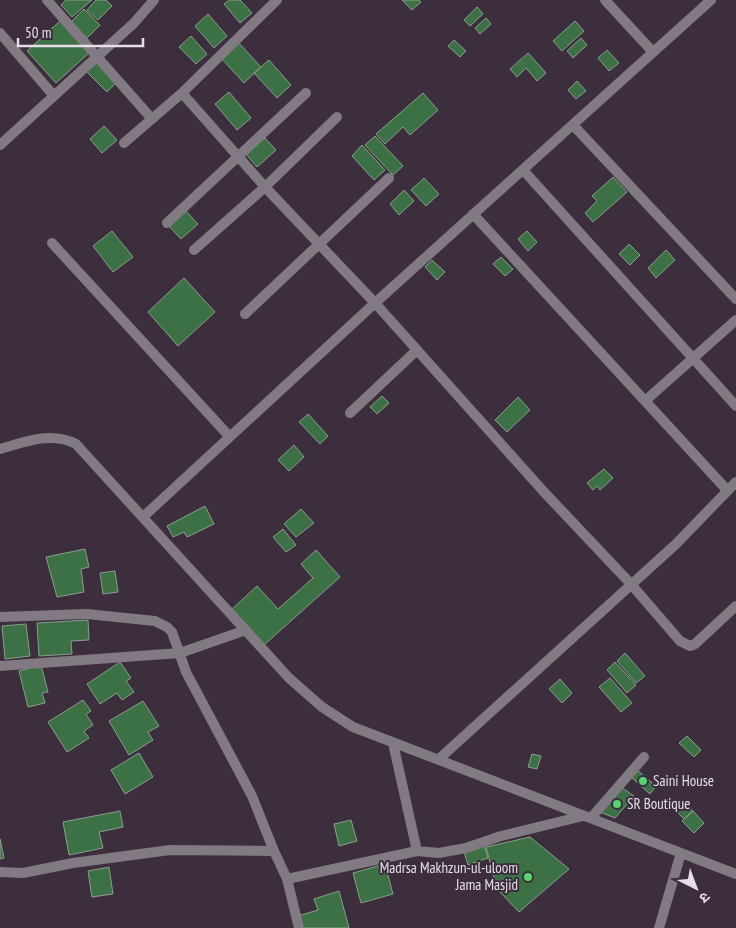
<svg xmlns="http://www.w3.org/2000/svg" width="736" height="928" viewBox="0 0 736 928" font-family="'PT Sans Narrow','Noto Sans Devanagari',sans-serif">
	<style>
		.building { fill: #3c7145; stroke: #8a9e8c }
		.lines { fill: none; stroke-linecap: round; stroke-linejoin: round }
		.street { stroke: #827a83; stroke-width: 10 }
		.poi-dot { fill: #57d570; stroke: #3c2e3d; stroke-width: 2 }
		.labels { text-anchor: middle; stroke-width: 4; stroke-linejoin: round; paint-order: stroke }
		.poi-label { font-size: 15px; fill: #e7dee8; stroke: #3c2e3d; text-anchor: start }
	</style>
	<rect width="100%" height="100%" fill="#3c2e3d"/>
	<path class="building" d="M 66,0 L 92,0 L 72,17 L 61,5 Z
		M 96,0 L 106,0 L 112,6 L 98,20 L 87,10 Z
		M 229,0 L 240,0 L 252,13 L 240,23 L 224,4 Z
		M 402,0 L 419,0 L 421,2 L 412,10 Z
		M 477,7 L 483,14 L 470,26 L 464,20 Z
		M 84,9 L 100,25 L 87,38 L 71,22 Z
		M 208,14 L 227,36 L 214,48 L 195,26 Z
		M 486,18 L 491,24 L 480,34 L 475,28 Z
		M 60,21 L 89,53 L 56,83 L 27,51 Z
		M 575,21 L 584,31 L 562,51 L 553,41 Z
		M 191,36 L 207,54 L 196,64 L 179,47 Z
		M 581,38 L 587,45 L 573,58 L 567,51 Z
		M 454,40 L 466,51 L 460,57 L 448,46 Z
		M 238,42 L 261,67 L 244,83 L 221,58 Z
		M 607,50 L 619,63 L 609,71 L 598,58 Z
		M 528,53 L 546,73 L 537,81 L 526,68 L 517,77 L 510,69 Z
		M 96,60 L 117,82 L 107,92 L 85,70 Z
		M 269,60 L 291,85 L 277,98 L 254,73 Z
		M 577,81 L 586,91 L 576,99 L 568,90 Z
		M 229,92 L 251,118 L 237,130 L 215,104 Z
		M 423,93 L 438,110 L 410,135 L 403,127 L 385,144 L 376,134 Z
		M 104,126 L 117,140 L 102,153 L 90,139 Z
		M 375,136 L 403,166 L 393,175 L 365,145 Z
		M 265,138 L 276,150 L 257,167 L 246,154 Z
		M 362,145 L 385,170 L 374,180 L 352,156 Z
		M 613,177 L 627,192 L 593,222 L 585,213 L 597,201 L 592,196 Z
		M 424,178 L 439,194 L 426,206 L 411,190 Z
		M 404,190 L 414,201 L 399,215 L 390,204 Z
		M 184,209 L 198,224 L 181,239 L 167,224 Z
		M 112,231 L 133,257 L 113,272 L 93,246 Z
		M 527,231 L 537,242 L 528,251 L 518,239 Z
		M 629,244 L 640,255 L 630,265 L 619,254 Z
		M 666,250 L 675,260 L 656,278 L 648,268 Z
		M 501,257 L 513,269 L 505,276 L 493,264 Z
		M 432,260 L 445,272 L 437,280 L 425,267 Z
		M 184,278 L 215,312 L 178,346 L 148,312 Z
		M 382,396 L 389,403 L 377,414 L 370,407 Z
		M 518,397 L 530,410 L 507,432 L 495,420 Z
		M 308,414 L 328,436 L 320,444 L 299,422 Z
		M 294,445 L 304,457 L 289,471 L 278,460 Z
		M 604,469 L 613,478 L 600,490 L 597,486 L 593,490 L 587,483 Z
		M 205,506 L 214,524 L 187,537 L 184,532 L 173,537 L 167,526 Z
		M 301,509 L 314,523 L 296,537 L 284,524 Z
		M 283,529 L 296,545 L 286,552 L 273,537 Z
		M 85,549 L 89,567 L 81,569 L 84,592 L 57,597 L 46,557 Z
		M 316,550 L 340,577 L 264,645 L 232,609 L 257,586 L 278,609 L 313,578 L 301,564 Z
		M 115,571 L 118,592 L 103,594 L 100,573 Z
		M 88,620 L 89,640 L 71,641 L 72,654 L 39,656 L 37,623 Z
		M 26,624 L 30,656 L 5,659 L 2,626 Z
		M 625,653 L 645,676 L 636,683 L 617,661 Z
		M 120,662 L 131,678 L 126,681 L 134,692 L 122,700 L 117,693 L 100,704 L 87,684 Z
		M 615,662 L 636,685 L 627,693 L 607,670 Z
		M 41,665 L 48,692 L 42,693 L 45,703 L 28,707 L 19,671 Z
		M 610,678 L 632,703 L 621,712 L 599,687 Z
		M 560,679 L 572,693 L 562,703 L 549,689 Z
		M 83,700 L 91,711 L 86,714 L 93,725 L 84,731 L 89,738 L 67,752 L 48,722 Z
		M 143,701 L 159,726 L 148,732 L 153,740 L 129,755 L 109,721 Z
		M 687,736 L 701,750 L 694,757 L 679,743 Z
		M 139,753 L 153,777 L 125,794 L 111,770 Z
		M 532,754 L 541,756 L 537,769 L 528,767 Z
		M 637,770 L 656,786 L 650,794 L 631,777 Z
		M 621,787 L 634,796 L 615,818 L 600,812 Z
		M 683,801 L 693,811 L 684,819 L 674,809 Z
		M 120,811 L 123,827 L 99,832 L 103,848 L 69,855 L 63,822 Z
		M 693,811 L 704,823 L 694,833 L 682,821 Z
		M 351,820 L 357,841 L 339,846 L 334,824 Z
		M 530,837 L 569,869 L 519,912 L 497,889 L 486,847 Z
		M 0,839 L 4,858 L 0,859 Z
		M 484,845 L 488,858 L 468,865 L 464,852 Z
		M 385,864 L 393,894 L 361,903 L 353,873 Z
		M 109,867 L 113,894 L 92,897 L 88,871 Z
		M 339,891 L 349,928 L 302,928 L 298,916 L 318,910 L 314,899 Z"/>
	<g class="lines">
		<path class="street" d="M 47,0 L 152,119
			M 605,0 L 652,51
			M 0,33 L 54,96
			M 182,93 L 265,187 L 375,303 L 544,492 L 630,583 L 680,641 L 690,646 L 695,644 L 736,606
			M 573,125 L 736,299
			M 124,143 L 182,93 L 277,0
			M 0,145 L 134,23 L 154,0
			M 524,171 L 736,406
			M 473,214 L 727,490
			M 167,223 L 306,93
			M 52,243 L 229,436
			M 194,250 L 265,187 L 337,117
			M 245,314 L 389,178
			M 645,401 L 736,320
			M 350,413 L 417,350
			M 0,449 C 25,442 51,431 76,444 L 289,678 L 322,707 L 353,727 L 736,874
			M 143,517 L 375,303 L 711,0
			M 0,617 L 87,614 L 155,621 L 167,627 L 172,632 L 186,672 L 252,796 L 274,851
			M 0,666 L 180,653 L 246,630
			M 393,743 L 417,851
			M 439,759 L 676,544 L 736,482
			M 591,818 L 644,757
			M 0,872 L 23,873 L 73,863 L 170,850 L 274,851 L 287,879 L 417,851 L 439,853 L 466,848 L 501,836 L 583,816
			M 287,879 L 299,928
			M 659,928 L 681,853"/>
	</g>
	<g class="poi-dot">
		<circle cx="643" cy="781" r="5"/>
		<circle cx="617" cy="804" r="5"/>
		<circle cx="528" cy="877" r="5"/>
	</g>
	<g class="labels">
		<g class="poi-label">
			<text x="653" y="786">Saini House</text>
			<text x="627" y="809">SR Boutique</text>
			<text x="518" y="873" text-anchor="end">Madrsa Makhzun-ul-uloom<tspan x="518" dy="17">Jama Masjid</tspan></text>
		</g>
	</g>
	<g transform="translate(696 888) rotate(138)" stroke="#3c2e3d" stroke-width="4" paint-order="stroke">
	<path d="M0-4L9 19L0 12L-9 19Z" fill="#e7dee8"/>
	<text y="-8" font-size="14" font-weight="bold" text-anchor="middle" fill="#e7dee8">उ</text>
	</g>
	<path d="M18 38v8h125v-8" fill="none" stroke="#e7dee8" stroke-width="2.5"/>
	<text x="25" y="38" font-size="15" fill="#e7dee8" stroke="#3c2e3d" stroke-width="4" paint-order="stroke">50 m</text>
</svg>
